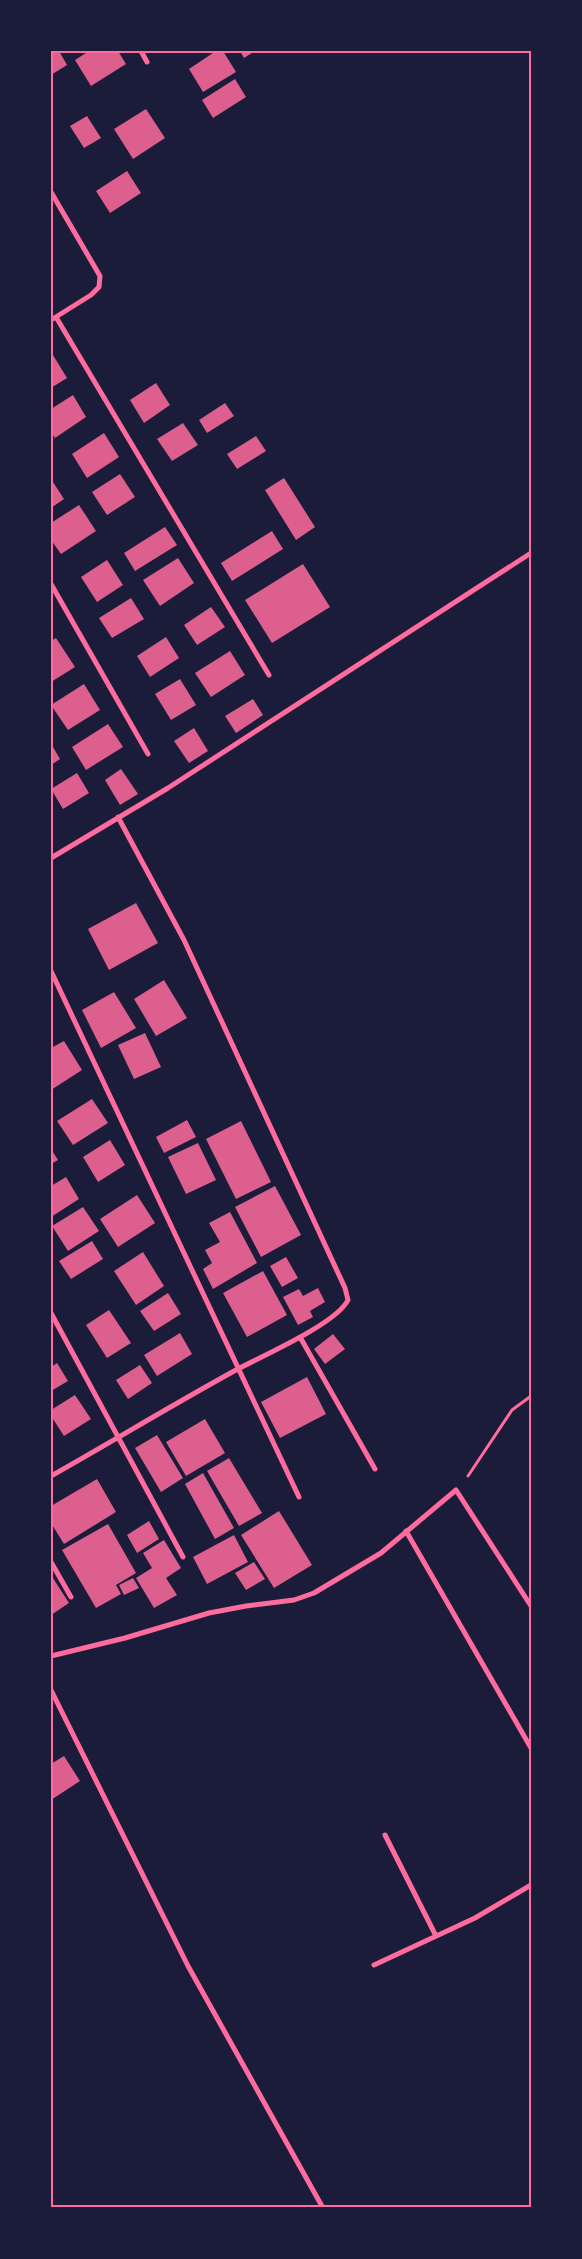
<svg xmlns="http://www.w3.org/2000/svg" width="582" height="2259" viewBox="0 0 582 2259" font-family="Ubuntu,sans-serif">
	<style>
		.building { fill: #dd5f8e }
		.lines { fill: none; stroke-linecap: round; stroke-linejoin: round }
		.path { stroke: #ff6b9d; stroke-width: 3 }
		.minor { stroke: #ff6b9d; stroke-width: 5 }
		.neatline { fill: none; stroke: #ff6b9d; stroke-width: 2 }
	</style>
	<rect width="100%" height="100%" fill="#1b1b3a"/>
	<path class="building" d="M 51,51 L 59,51 L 67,65 L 51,75 Z
		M 89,51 L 118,51 L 126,64 L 91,86 L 75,60 Z
		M 216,51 L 223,51 L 236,72 L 203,92 L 189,69 Z
		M 240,51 L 255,51 L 244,58 Z
		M 235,79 L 246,97 L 213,118 L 202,100 Z
		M 146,109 L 165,138 L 133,159 L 114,129 Z
		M 87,116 L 101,138 L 84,148 L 70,126 Z
		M 127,171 L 141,193 L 110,213 L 96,191 Z
		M 53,355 L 67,378 L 51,388 L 51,357 Z
		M 156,383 L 170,405 L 144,423 L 130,400 Z
		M 73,395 L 86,417 L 55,438 L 51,432 L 51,409 Z
		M 225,403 L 234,416 L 207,433 L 199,420 Z
		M 183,423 L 198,445 L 172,461 L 157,439 Z
		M 104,433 L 119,457 L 87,478 L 72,454 Z
		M 256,436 L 266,451 L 237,469 L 227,454 Z
		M 120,474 L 135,497 L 107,515 L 92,492 Z
		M 284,478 L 315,527 L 296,540 L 265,490 Z
		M 51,479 L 64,499 L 51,508 Z
		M 79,505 L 96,531 L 61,554 L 51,540 L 51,523 Z
		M 165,527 L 177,545 L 135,571 L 124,553 Z
		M 272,531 L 283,549 L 232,581 L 221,563 Z
		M 178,558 L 194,583 L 160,606 L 143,580 Z
		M 107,560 L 123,585 L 97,602 L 81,577 Z
		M 303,564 L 330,607 L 272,643 L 245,600 Z
		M 131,598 L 144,619 L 112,638 L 99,618 Z
		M 211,607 L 225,627 L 197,645 L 184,625 Z
		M 166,637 L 179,658 L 150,677 L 137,656 Z
		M 56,638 L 75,667 L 51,682 L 51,641 Z
		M 230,651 L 245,675 L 211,697 L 195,673 Z
		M 180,679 L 196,705 L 171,720 L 155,694 Z
		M 84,684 L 100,710 L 68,730 L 51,705 Z
		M 253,699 L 263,715 L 236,733 L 225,716 Z
		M 108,724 L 123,747 L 86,770 L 72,747 Z
		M 194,728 L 208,751 L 189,763 L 174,741 Z
		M 53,747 L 60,759 L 51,765 L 51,748 Z
		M 121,769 L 138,794 L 120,805 L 105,780 Z
		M 77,773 L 89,793 L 63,809 L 51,789 Z
		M 136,903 L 158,943 L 109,970 L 88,929 Z
		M 164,980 L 187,1018 L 156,1036 L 134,999 Z
		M 114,992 L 136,1028 L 101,1048 L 82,1010 Z
		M 145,1033 L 161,1067 L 134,1079 L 118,1045 Z
		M 64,1041 L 82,1070 L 51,1090 L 51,1048 Z
		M 92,1099 L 108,1123 L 73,1145 L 57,1121 Z
		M 187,1120 L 196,1137 L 164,1153 L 156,1137 Z
		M 241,1121 L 271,1182 L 236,1199 L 206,1139 Z
		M 110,1140 L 125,1165 L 98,1182 L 83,1157 Z
		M 198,1143 L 216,1180 L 186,1194 L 168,1157 Z
		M 51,1149 L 58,1160 L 51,1164 Z
		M 66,1177 L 79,1199 L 51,1217 L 51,1186 Z
		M 275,1186 L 301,1235 L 261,1257 L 235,1207 Z
		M 137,1195 L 155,1223 L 118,1247 L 100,1219 Z
		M 83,1207 L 99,1231 L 68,1251 L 52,1226 Z
		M 230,1212 L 257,1263 L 213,1289 L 203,1269 L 212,1263 L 205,1250 L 220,1242 L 209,1223 Z
		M 92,1241 L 103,1259 L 71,1279 L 59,1261 Z
		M 143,1252 L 164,1286 L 136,1305 L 114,1271 Z
		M 286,1257 L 298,1278 L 282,1287 L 270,1266 Z
		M 263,1271 L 287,1315 L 247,1337 L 223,1293 Z
		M 318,1288 L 325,1302 L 310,1311 L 313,1317 L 298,1325 L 283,1297 L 299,1289 L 303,1296 Z
		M 168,1293 L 181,1314 L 154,1331 L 140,1311 Z
		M 109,1310 L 131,1343 L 107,1358 L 86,1325 Z
		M 180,1333 L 192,1354 L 157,1376 L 144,1355 Z
		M 333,1334 L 345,1349 L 325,1364 L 314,1349 Z
		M 57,1363 L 68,1381 L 51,1391 L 51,1367 Z
		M 140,1365 L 152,1383 L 128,1399 L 116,1380 Z
		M 307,1377 L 326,1414 L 280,1438 L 261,1402 Z
		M 75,1395 L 91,1419 L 64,1436 L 51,1416 L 51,1410 Z
		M 205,1419 L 225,1453 L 186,1476 L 166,1442 Z
		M 157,1435 L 183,1478 L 161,1492 L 135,1448 Z
		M 229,1458 L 262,1513 L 239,1526 L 207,1471 Z
		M 203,1473 L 234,1528 L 215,1539 L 185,1484 Z
		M 97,1479 L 116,1512 L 64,1544 L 51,1523 L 51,1506 Z
		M 279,1511 L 312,1565 L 274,1588 L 241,1535 Z
		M 149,1521 L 159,1539 L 137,1553 L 127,1535 Z
		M 108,1524 L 136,1573 L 116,1585 L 121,1594 L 96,1608 L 62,1550 Z
		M 234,1535 L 248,1562 L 207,1584 L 193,1557 Z
		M 164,1540 L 181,1568 L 166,1578 L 177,1595 L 154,1608 L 136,1578 L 152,1568 L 143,1553 Z
		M 254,1562 L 265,1579 L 246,1590 L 235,1573 Z
		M 51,1575 L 69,1603 L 51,1615 Z
		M 133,1578 L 139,1588 L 124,1595 L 119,1585 Z
		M 64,1756 L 80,1781 L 51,1800 L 51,1764 Z"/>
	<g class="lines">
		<path class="path" d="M 468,1476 L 512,1410 L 531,1396"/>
		<path class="minor" d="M 141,51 L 147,62
			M 51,192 L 100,276 L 99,287 L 91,295 L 51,320
			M 56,317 L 269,675
			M 51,584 L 148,754
			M 51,858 L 168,788 L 531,553
			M 51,971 L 299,1497
			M 51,1313 L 183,1557
			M 300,1337 L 375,1469
			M 51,1476 C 113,1441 174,1404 236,1370 C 262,1356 336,1324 348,1300 L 345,1288 L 184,940 L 118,817
			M 406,1531 L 531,1748
			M 51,1562 L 71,1597
			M 51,1656 L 125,1638 L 209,1613 L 246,1606 L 294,1600 L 314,1593 L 381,1553 L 456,1490 L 531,1606
			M 51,1690 L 188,1966 L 323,2208
			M 385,1835 L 436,1936
			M 374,1965 L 475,1918 L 531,1885"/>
	</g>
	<rect width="582" height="2259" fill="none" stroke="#1b1b3a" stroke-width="105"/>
	<rect x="52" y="52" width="478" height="2154" class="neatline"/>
</svg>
